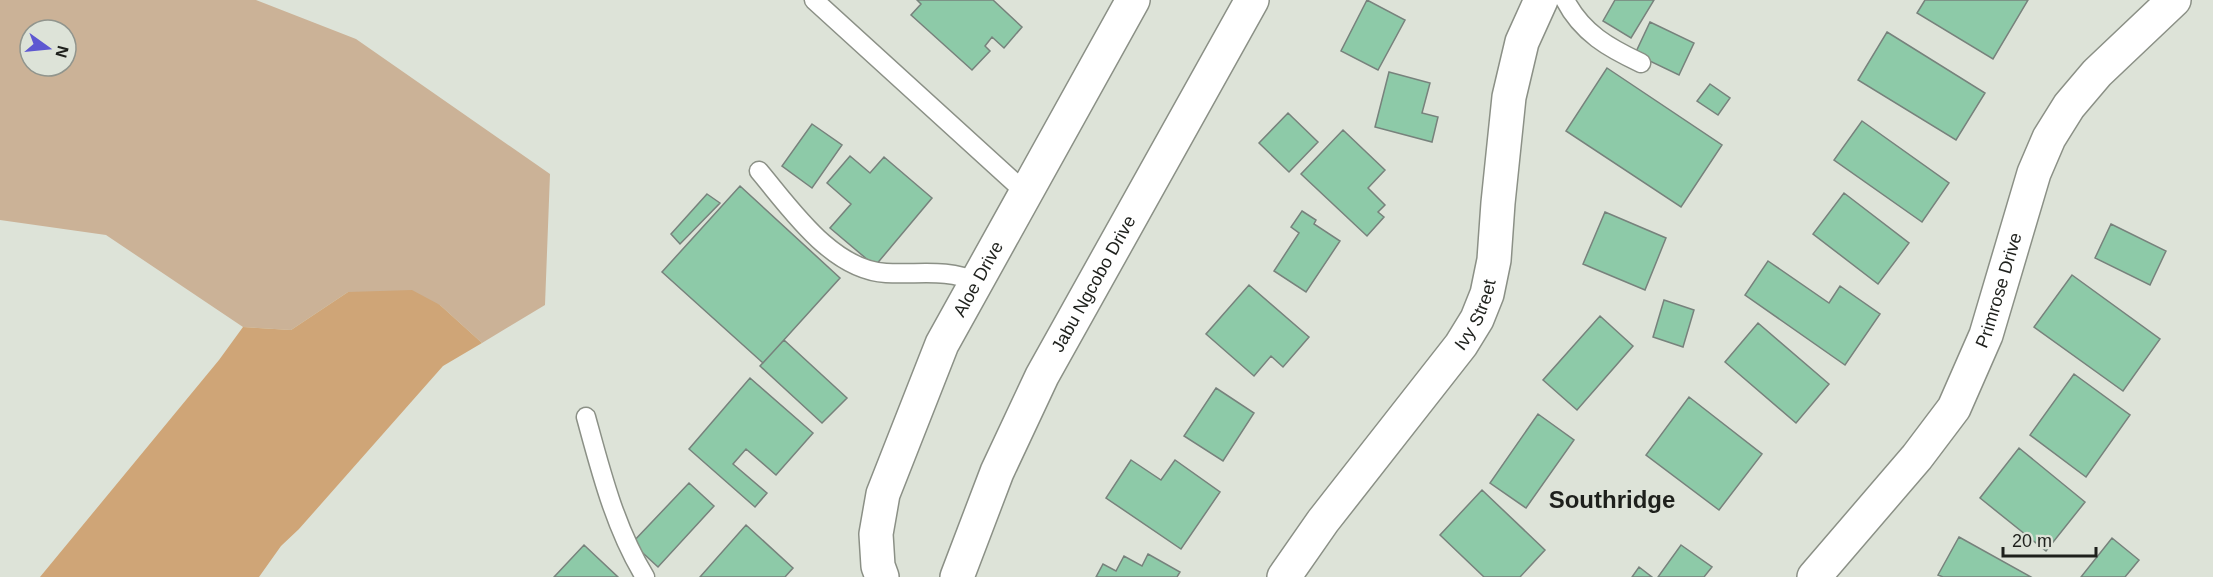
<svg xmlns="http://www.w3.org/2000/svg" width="2213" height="577" viewBox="0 0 2213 577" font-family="Helvetica,sans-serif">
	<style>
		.green { fill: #cbb297; fill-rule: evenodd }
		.forest { fill: #cfa577 }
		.building { fill: #8dcaa8; stroke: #77827c; stroke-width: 1.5 }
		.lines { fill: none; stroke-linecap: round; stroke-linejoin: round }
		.service-casing { stroke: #8b9086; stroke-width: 21 }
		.minor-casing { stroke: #8b9086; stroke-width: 36 }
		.secondary-casing { stroke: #8b9086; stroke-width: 36 }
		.service { stroke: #fff; stroke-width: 18 }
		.minor { stroke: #fff; stroke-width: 33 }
		.secondary { stroke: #fff; stroke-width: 33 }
		.labels { text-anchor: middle; stroke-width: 4.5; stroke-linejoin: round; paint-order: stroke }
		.street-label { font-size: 18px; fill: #1e201c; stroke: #dde3d8 }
		.district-label { font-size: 24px; font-weight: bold; fill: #1e201c; stroke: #dde3d8 }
	</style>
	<rect width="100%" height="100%" fill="#dde3d8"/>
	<path class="green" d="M 0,0 L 256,0 L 356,39 L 550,174 L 545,305 L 482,343 L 440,305 L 348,292 L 291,330 L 243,327 L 106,235 L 0,220 ZM 30,30 L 66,30 L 66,66 L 30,66 Z"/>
	<path class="forest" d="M 412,290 L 440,305 L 482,343 L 443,366 L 299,529 L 281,546 L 259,577 L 40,577 L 219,360 L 243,327 L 291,330 L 348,292 Z"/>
	<path class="building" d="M 917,0 L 993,0 L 1022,27 L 1004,48 L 992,37 L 985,46 L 990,51 L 972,70 L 911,15 L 921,4 Z
		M 1367,0 L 1405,20 L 1378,70 L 1341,51 Z
		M 1615,0 L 1654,0 L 1631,38 L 1603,21 Z
		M 1925,0 L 2028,0 L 1993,59 L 1917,13 Z
		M 1650,22 L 1694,43 L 1679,75 L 1635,54 Z
		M 1887,32 L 1985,93 L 1956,140 L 1858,80 Z
		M 1607,68 L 1722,145 L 1681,207 L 1566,131 Z
		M 1389,72 L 1430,83 L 1422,113 L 1438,117 L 1432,142 L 1375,127 Z
		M 1710,84 L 1730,98 L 1718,115 L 1697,101 Z
		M 1288,113 L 1318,142 L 1289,172 L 1259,143 Z
		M 1862,121 L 1949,183 L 1922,222 L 1834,160 Z
		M 812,124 L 842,145 L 812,188 L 782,166 Z
		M 1343,130 L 1385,170 L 1368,188 L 1385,205 L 1378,212 L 1384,217 L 1367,236 L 1301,174 Z
		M 850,156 L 870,173 L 884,157 L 932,198 L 875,266 L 830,228 L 851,204 L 827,183 Z
		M 740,186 L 840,278 L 763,363 L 662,272 Z
		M 1844,193 L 1909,243 L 1878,284 L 1813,234 Z
		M 707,194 L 720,203 L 680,244 L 671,234 Z
		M 1302,211 L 1316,220 L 1314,224 L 1340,241 L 1306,292 L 1274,271 L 1299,233 L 1291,227 Z
		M 1605,212 L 1666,238 L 1645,290 L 1583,264 Z
		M 2111,224 L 2166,251 L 2150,285 L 2095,258 Z
		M 1768,261 L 1829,303 L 1840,286 L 1880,314 L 1845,365 L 1745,295 Z
		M 2072,275 L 2160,339 L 2123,391 L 2034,327 Z
		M 1249,285 L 1309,337 L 1283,367 L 1271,356 L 1254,376 L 1206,334 Z
		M 1664,300 L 1694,310 L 1683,347 L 1653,337 Z
		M 1600,316 L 1633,346 L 1577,410 L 1543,380 Z
		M 1758,323 L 1829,384 L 1796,423 L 1725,362 Z
		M 784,340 L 847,398 L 822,423 L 760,366 Z
		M 2074,374 L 2130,415 L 2086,477 L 2030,435 Z
		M 750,378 L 813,433 L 776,475 L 746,449 L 733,464 L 767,493 L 755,507 L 689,449 Z
		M 1216,388 L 1254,413 L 1223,461 L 1184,436 Z
		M 1689,397 L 1762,454 L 1719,510 L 1646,455 Z
		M 1538,414 L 1574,440 L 1526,508 L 1490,483 Z
		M 2019,448 L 2085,502 L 2046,551 L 1980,498 Z
		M 1131,460 L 1161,480 L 1175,460 L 1220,492 L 1181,549 L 1106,498 Z
		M 689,483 L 714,506 L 658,567 L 632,543 Z
		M 1482,490 L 1545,550 L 1520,577 L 1484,577 L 1440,535 Z
		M 746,525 L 793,568 L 785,577 L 700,577 Z
		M 1959,537 L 2031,577 L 1943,577 L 1938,575 Z
		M 2112,538 L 2139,560 L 2125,577 L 2081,577 Z
		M 584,545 L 618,577 L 554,577 Z
		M 1681,545 L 1712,567 L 1704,577 L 1658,577 Z
		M 1148,554 L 1180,572 L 1177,577 L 1096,577 L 1103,564 L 1116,571 L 1124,556 L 1142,566 Z
		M 1639,567 L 1652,577 L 1632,577 Z"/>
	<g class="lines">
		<g class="service-casing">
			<path id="service" d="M 814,0 L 1026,193
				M 1565,0 C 1582,33 1609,48 1641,63
				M 759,171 C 791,209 832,270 886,273 C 918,275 946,268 977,282
				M 586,417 C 601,472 615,528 645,577"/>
		</g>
		<g class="minor-casing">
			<g id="minor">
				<path id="s1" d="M 882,577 L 878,566 L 876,534 L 883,494 L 942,344 L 1133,0"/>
				<path id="s2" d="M 1284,577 L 1323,521 L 1461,345 L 1477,319 L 1487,294 L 1494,260 L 1498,203 L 1509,97 L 1522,42 L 1541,0"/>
				<path id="s3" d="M 1814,577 L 1917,457 L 1954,408 L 1986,335 L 2034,173 L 2049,138 L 2069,106 L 2097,73 L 2174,0"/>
			</g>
		</g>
		<g class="secondary-casing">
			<g id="secondary">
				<path id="s4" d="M 957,577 L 997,472 L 1042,376 L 1252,0"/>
			</g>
		</g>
		<use href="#service" class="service"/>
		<use href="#minor" class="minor"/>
		<use href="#secondary" class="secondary"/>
	</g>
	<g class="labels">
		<g class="street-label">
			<text dy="6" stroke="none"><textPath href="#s1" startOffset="320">Aloe Drive</textPath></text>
			<text dy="6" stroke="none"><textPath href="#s4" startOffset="324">Jabu Ngcobo Drive</textPath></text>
			<text dy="6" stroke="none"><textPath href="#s3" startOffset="346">Primrose Drive</textPath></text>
			<text dy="6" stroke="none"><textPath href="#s2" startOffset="326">Ivy Street</textPath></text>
		</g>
		<g class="district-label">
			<text x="1612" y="508">Southridge</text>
		</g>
	</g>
	<g transform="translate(48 48) rotate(105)"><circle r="28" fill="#dde3d8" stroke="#91958d" stroke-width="1.5"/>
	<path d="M0-4.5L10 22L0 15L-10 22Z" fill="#5e58d1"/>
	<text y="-9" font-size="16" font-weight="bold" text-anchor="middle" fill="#1e201c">N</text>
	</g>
	<path d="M2003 547v9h93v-9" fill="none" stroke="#1e201c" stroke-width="3"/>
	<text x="2012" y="547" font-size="18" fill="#1e201c" stroke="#dde3d8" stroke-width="4.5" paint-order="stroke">20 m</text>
</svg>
